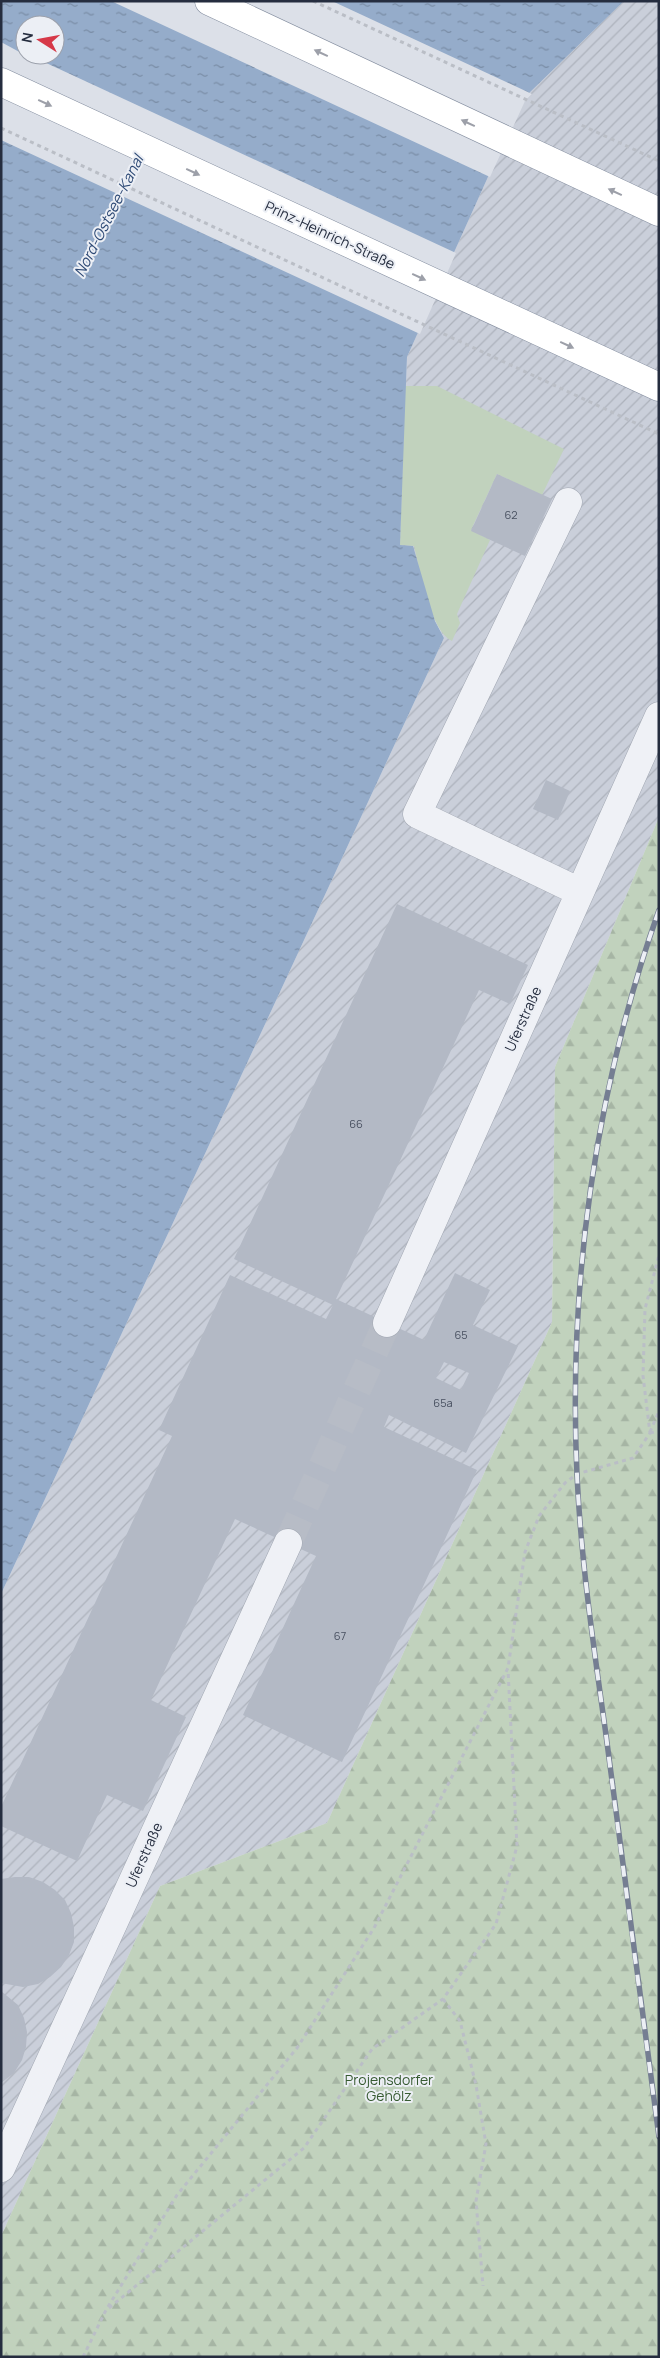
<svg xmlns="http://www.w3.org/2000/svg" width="660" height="2358" viewBox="0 0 660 2358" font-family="Manrope,sans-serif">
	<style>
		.industrial { fill: url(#industrial-furrows) }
		.forest { fill: url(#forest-firs) }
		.garden { fill: #c1d2bd }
		.water { fill: url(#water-ripples); fill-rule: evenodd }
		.pier { fill: #dce0e8 }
		.building { fill: #b3b9c5; fill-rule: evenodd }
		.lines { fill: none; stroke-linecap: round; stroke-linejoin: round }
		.minor-tunnel { stroke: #b7bcc6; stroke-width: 28; stroke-dasharray: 28 14; stroke-linecap: butt }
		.minor-casing { stroke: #a1a7b2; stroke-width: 29 }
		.highway-casing { stroke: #838d9f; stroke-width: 29 }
		.path { stroke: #babec6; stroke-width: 3; stroke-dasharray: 4 4; stroke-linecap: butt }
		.minor { stroke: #eff1f6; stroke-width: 28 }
		.highway { stroke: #fff; stroke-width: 28 }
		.rail-casing { stroke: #757e92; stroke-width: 5.5 }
		.rail { stroke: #eceff5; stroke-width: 4; stroke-dasharray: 11; stroke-linecap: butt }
		.oneway { fill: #9da0a9 }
		.labels { text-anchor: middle; stroke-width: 4; stroke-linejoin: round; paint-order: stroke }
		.number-label { font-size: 11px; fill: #485060 }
		.street-label { font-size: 14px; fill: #252d3f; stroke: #eceff5 }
		.park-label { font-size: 14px; fill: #375b32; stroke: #eceff5 }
		.water-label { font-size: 15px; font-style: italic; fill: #2d4975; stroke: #eceff5 }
	</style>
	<defs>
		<pattern id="industrial-furrows" width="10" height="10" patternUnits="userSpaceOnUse" patternTransform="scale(1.25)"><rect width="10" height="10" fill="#cacfda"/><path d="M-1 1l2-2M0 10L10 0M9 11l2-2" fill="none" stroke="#adb2bc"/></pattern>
		<pattern id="forest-firs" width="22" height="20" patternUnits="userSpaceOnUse" patternTransform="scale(1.25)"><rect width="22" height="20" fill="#c1d2bd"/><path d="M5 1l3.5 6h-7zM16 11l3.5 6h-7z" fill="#a6b5a4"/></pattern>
		<pattern id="water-ripples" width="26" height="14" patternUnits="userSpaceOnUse" patternTransform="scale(1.25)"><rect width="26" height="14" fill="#95acca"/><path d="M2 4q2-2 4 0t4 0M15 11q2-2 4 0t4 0" fill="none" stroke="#798ca5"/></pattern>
	</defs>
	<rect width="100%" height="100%" fill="#dce0e8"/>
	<path class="industrial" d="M 624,1 L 659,1 L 659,817 L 555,1067 L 552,1322 L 327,1823 L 160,1886 L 1,2236 L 1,1594 L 444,638 L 400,545 L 407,357 L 523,99 Z"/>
	<path class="forest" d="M 659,817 L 659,2357 L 1,2357 L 1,2236 L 160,1886 L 327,1823 L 552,1322 L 555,1067 Z"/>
	<path class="garden" d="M 405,386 L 437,386 L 564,449 L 542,495 L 497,474 L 471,530 L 490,540 L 457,614 L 460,623 L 452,641 C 430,631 420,570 414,546 L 400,545 Z"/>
	<path class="water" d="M 1,1 L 624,1 L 523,99 L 407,357 L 400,545 L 413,546 L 435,621 L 444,638 L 1,1594 ZM 25,25 L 55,25 L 55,55 L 25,55 Z"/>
	<path class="pier" d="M 111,1 L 332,1 L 532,94 L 525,101 L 490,177 Z
		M 1,42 L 25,55 L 29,55 L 456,253 L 420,334 L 1,140 Z"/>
	<path class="building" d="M 497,474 L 552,499 L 525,556 L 471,531 Z
		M 546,780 L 570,791 L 558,820 L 533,809 Z
		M 397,904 L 528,965 L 510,1004 L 479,990 L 336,1299 L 424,1340 L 455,1273 L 490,1290 L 473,1325 L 518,1346 L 466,1453 L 389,1415 L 384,1427 L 477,1470 L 342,1762 L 243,1715 L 316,1556 L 235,1519 L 151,1700 L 186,1717 L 143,1811 L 107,1795 L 77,1861 L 1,1826 L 1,1807 L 172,1436 L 159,1430 L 230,1275 L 326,1319 L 333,1305 L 234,1259 ZM 444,1362 L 469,1373 L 461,1390 L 436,1378 Z
		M 15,1877 L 29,1877 L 43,1882 L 55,1890 L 65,1900 L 71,1913 L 74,1927 L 74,1942 L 69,1955 L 61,1967 L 50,1977 L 38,1984 L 23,1987 L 1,1983 L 1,1879 Z
		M 1,1991 L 18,2005 L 24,2018 L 27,2032 L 26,2047 L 22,2060 L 14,2073 L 1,2083 Z"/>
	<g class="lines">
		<path class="minor-tunnel" d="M 288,1543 L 387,1323"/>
		<g class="minor-casing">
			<path id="minor" d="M 568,502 L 417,814 L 580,892
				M 387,1323 L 659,716
				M 1,2168 L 288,1543"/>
		</g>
		<g class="highway-casing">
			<path id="highway" d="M 209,1 L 659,212
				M 1,82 L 659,387"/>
		</g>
		<path class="path" d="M 313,1 L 659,161
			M 1,128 L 659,434
			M 650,1432 L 659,1411
			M 650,1433 L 659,1431
			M 443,1999 L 460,2021 L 476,2085 L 486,2144 L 476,2201 L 483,2286
			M 109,2308 L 304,2148 L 372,2049 L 443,1999 L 496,1924 L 517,1846 L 508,1670
			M 83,2357 L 106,2310 L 177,2195 L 297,2048 L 374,1928 L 508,1668 L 525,1552 L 539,1516 L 565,1483 L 577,1474 L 633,1458 L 650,1433 L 643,1376 L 645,1309 L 659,1255"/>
		<use href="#minor" class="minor"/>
		<use href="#highway" class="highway"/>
		<g class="rail-casing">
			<path id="rail" d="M 659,910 C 595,1091 568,1284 577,1475 C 581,1562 594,1649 606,1735 C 623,1869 641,2003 659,2137"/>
		</g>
		<use href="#rail" class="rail"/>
	</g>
	<defs><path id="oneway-solid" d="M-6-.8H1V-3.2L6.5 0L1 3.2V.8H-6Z" transform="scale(1.25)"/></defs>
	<g class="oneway">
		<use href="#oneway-solid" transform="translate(321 53) rotate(-155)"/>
		<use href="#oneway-solid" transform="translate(45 103) rotate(25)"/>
		<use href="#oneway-solid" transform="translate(468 123) rotate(-155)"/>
		<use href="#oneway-solid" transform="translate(193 172) rotate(25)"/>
		<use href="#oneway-solid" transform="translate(615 192) rotate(-155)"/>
		<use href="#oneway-solid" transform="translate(419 277) rotate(25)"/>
		<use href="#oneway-solid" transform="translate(567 345) rotate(25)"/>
	</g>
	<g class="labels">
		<g class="number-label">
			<text x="511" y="519">62</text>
			<text x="356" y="1128">66</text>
			<text x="461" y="1339">65</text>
			<text x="443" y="1407">65a</text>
			<text x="340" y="1640">67</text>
		</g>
		<g class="street-label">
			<text transform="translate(330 235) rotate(25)" y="5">Prinz-Heinrich-Straße</text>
			<text transform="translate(523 1019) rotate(-66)" y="5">Uferstraße</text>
			<text transform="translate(144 1855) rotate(-66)" y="5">Uferstraße</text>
		</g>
		<g class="park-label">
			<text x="389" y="2085">Projensdorfer<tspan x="389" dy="16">Gehölz</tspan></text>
		</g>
		<g class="water-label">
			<text transform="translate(109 216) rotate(-63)" y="5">Nord-Ostsee-Kanal</text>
		</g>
	</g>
	<rect width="660" height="2358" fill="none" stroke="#252d3f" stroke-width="5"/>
	<g transform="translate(40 40) rotate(281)"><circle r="24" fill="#eceff5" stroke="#9ca1ac"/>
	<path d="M0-4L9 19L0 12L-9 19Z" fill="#d63848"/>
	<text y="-8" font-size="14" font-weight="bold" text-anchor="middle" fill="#252d3f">N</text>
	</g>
</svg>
